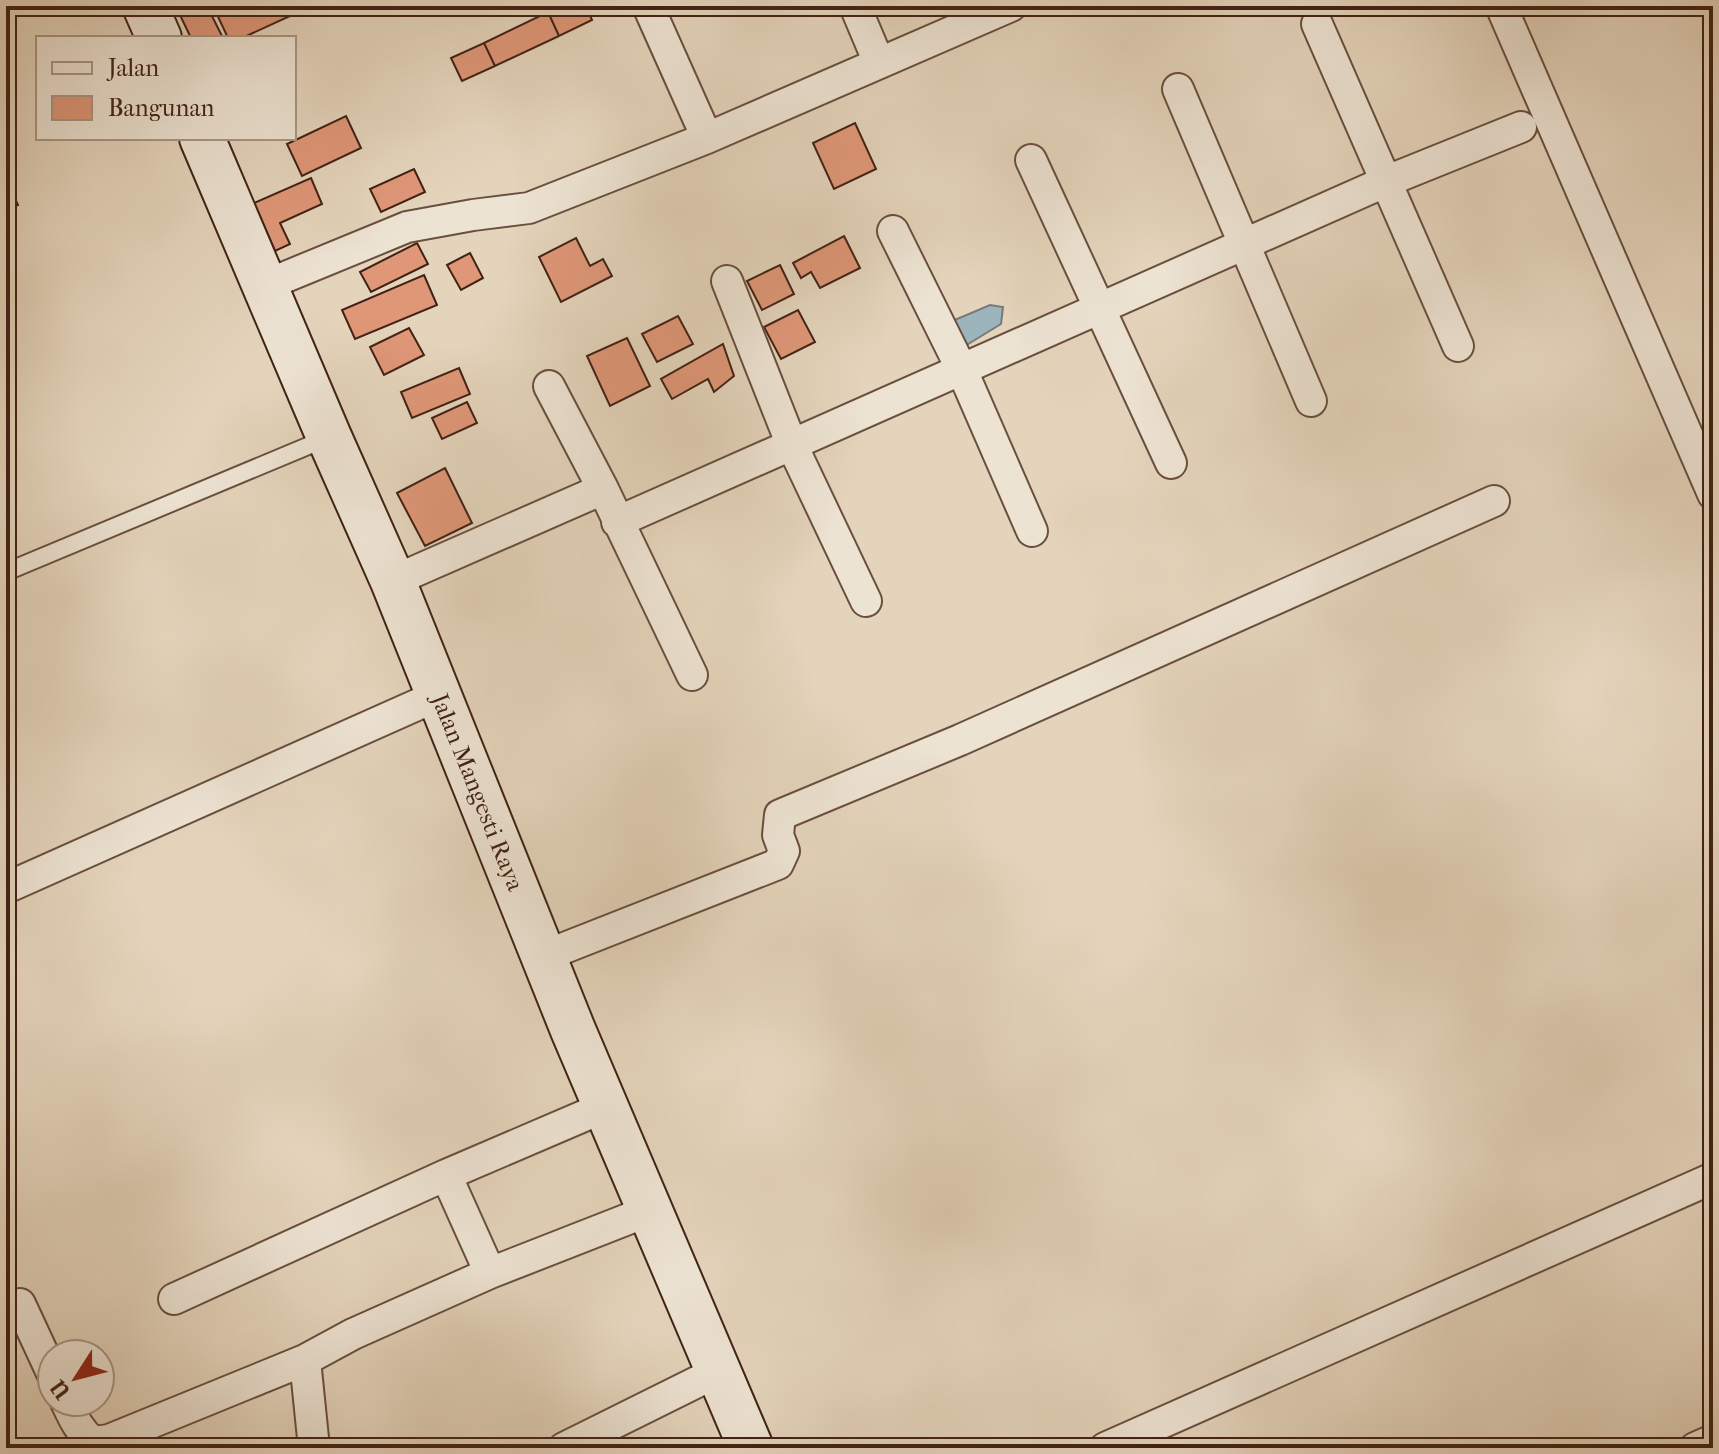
<svg xmlns="http://www.w3.org/2000/svg" width="1719" height="1454" viewBox="0 0 1719 1454" font-family="'IM FELL French Canon',serif">
	<style>
		.water { fill: #9cb5bc; stroke: #787a79; stroke-width: 2 }
		.building { fill: #df9778; stroke: #412215; stroke-width: 2 }
		.lines { fill: none; stroke-linecap: round; stroke-linejoin: round }
		.lane-casing { stroke: #6a4e3e; stroke-width: 20 }
		.street-casing { stroke: #6a4e3e; stroke-width: 34 }
		.secondary-casing { stroke: #412215; stroke-width: 48 }
		.lane { stroke: #ede3d3; stroke-width: 16 }
		.street { stroke: #ede3d3; stroke-width: 30 }
		.secondary { stroke: #ede3d3; stroke-width: 44 }
		.labels { text-anchor: middle; stroke-width: 7; stroke-linejoin: round; paint-order: stroke }
		.street-label { font-size: 24px; fill: #412215; stroke: #ede3d3 }
	</style>
	<rect width="100%" height="100%" fill="#e4d4bb"/>
	<filter id="stains"><feTurbulence type="fractalNoise" baseFrequency=".0025" numOctaves="4"/><feColorMatrix values="0 0 0 0 .2 0 0 0 0 .09 0 0 0 0 .02 0 0 0 .5 -.17"/></filter>
	<radialGradient id="worn" r=".72"><stop offset=".6" stop-color="#630" stop-opacity="0"/><stop offset="1" stop-color="#630" stop-opacity=".3"/></radialGradient>
	<path class="water" d="M 990,305 L 1003,307 L 1001,324 L 965,346 L 950,322 Z"/>
	<path class="building" d="M 188,6 L 207,6 L 223,38 L 191,38 L 178,11 Z
		M 213,6 L 285,6 L 290,16 L 242,38 L 228,38 Z
		M 562,6 L 586,6 L 592,20 L 559,36 L 548,12 Z
		M 548,12 L 559,36 L 495,66 L 484,43 Z
		M 484,43 L 495,66 L 462,81 L 451,58 Z
		M 346,116 L 361,148 L 302,176 L 287,144 Z
		M 855,123 L 876,169 L 834,189 L 813,143 Z
		M 414,169 L 425,192 L 381,212 L 370,189 Z
		M 311,178 L 322,204 L 280,223 L 290,244 L 275,251 L 254,203 Z
		M 6,179 L 18,205 L 6,210 Z
		M 844,236 L 860,268 L 820,288 L 811,272 L 801,278 L 793,263 Z
		M 576,238 L 590,266 L 603,259 L 612,276 L 561,302 L 539,257 Z
		M 417,243 L 428,264 L 371,292 L 360,272 Z
		M 470,253 L 483,278 L 461,290 L 447,265 Z
		M 780,265 L 794,294 L 762,310 L 747,281 Z
		M 424,275 L 437,305 L 355,339 L 342,310 Z
		M 798,310 L 815,342 L 781,359 L 764,327 Z
		M 678,316 L 693,344 L 657,362 L 642,334 Z
		M 409,328 L 424,355 L 384,375 L 370,347 Z
		M 627,338 L 650,386 L 610,406 L 587,356 Z
		M 723,344 L 734,376 L 714,392 L 708,379 L 672,399 L 661,379 Z
		M 459,368 L 470,394 L 412,418 L 401,392 Z
		M 467,402 L 477,423 L 442,439 L 432,418 Z
		M 445,468 L 472,523 L 425,546 L 397,493 Z"/>
	<g class="lines">
		<g class="lane-casing">
			<path id="lane" d="M 6,572 L 327,438"/>
		</g>
		<g class="street-casing">
			<path id="street" d="M 648,6 L 707,138
				M 855,6 L 879,63
				M 1501,6 L 1713,494
				M 1317,24 L 1458,346
				M 1178,89 L 1311,401
				M 1031,160 L 1171,463
				M 893,231 L 961,368 L 1032,531
				M 727,281 L 791,443 L 866,601
				M 266,285 L 407,227 L 473,215 L 529,208 L 707,138 L 1011,6
				M 549,386 L 603,489
				M 617,522 L 1387,181 L 1521,127
				M 393,581 L 603,489 L 692,675
				M 6,888 L 439,695
				M 544,956 L 778,864 L 784,851 L 778,835 L 780,815 L 960,740 L 1494,501
				M 490,1273 L 446,1175 L 607,1106
				M 174,1299 L 446,1175
				M 20,1304 L 52,1373
				M 305,1360 L 314,1448
				M 66,1402 C 73,1417 79,1431 93,1442 L 109,1440 L 305,1360 L 353,1334 L 490,1273 L 651,1210
				M 564,1448 L 717,1372
				M 1105,1448 L 1713,1178
				M 1695,1448 L 1713,1440"/>
		</g>
		<g class="secondary-casing">
			<g id="secondary">
				<path d="M 145,6 L 159,38"/>
				<path id="s1" d="M 202,138 L 329,437 L 393,581 L 573,1030 L 751,1448"/>
			</g>
		</g>
		<use href="#lane" class="lane"/>
		<use href="#street" class="street"/>
		<use href="#secondary" class="secondary"/>
	</g>
	<g class="labels">
		<g class="street-label">
			<text dy="8" stroke="none"><textPath href="#s1" startOffset="710">Jalan Mangesti Raya</textPath></text>
		</g>
	</g>
	<rect width="1719" height="1454" fill="none" stroke="#e4d4bb" stroke-width="32"/>
	<rect x="8" y="8" width="1703" height="1438" fill="none" stroke="#412215" stroke-width="4"/>
	<rect x="16" y="16" width="1687" height="1422" fill="none" stroke="#412215" stroke-width="2"/>
	<rect x="36" y="36" width="260" height="104" fill="#ede3d3" stroke="#a89687" stroke-width="2"/>
	<rect x="52" y="62" width="40" height="12" fill="#ede3d3" stroke="#a89687" stroke-width="2"/>
	<text x="108" y="76" font-size="24" fill="#412215">Jalan</text>
	<rect x="52" y="96" width="40" height="24" fill="#df9778" stroke="#a89687" stroke-width="2"/>
	<text x="108" y="116" font-size="24" fill="#412215">Bangunan</text>
	<g transform="translate(76 1378) rotate(234)"><circle r="38" fill="#ede3d3" stroke="#a89687" stroke-width="2"/>
	<path d="M0-6L14 30L0 20L-14 30Z" fill="#8f2418"/>
	<text y="-12" font-size="22" font-weight="bold" text-anchor="middle" fill="#412215">U</text>
	</g>
	<rect width="100%" height="100%" filter="url(#stains)"/>
	<rect width="100%" height="100%" fill="url(#worn)"/>
</svg>
